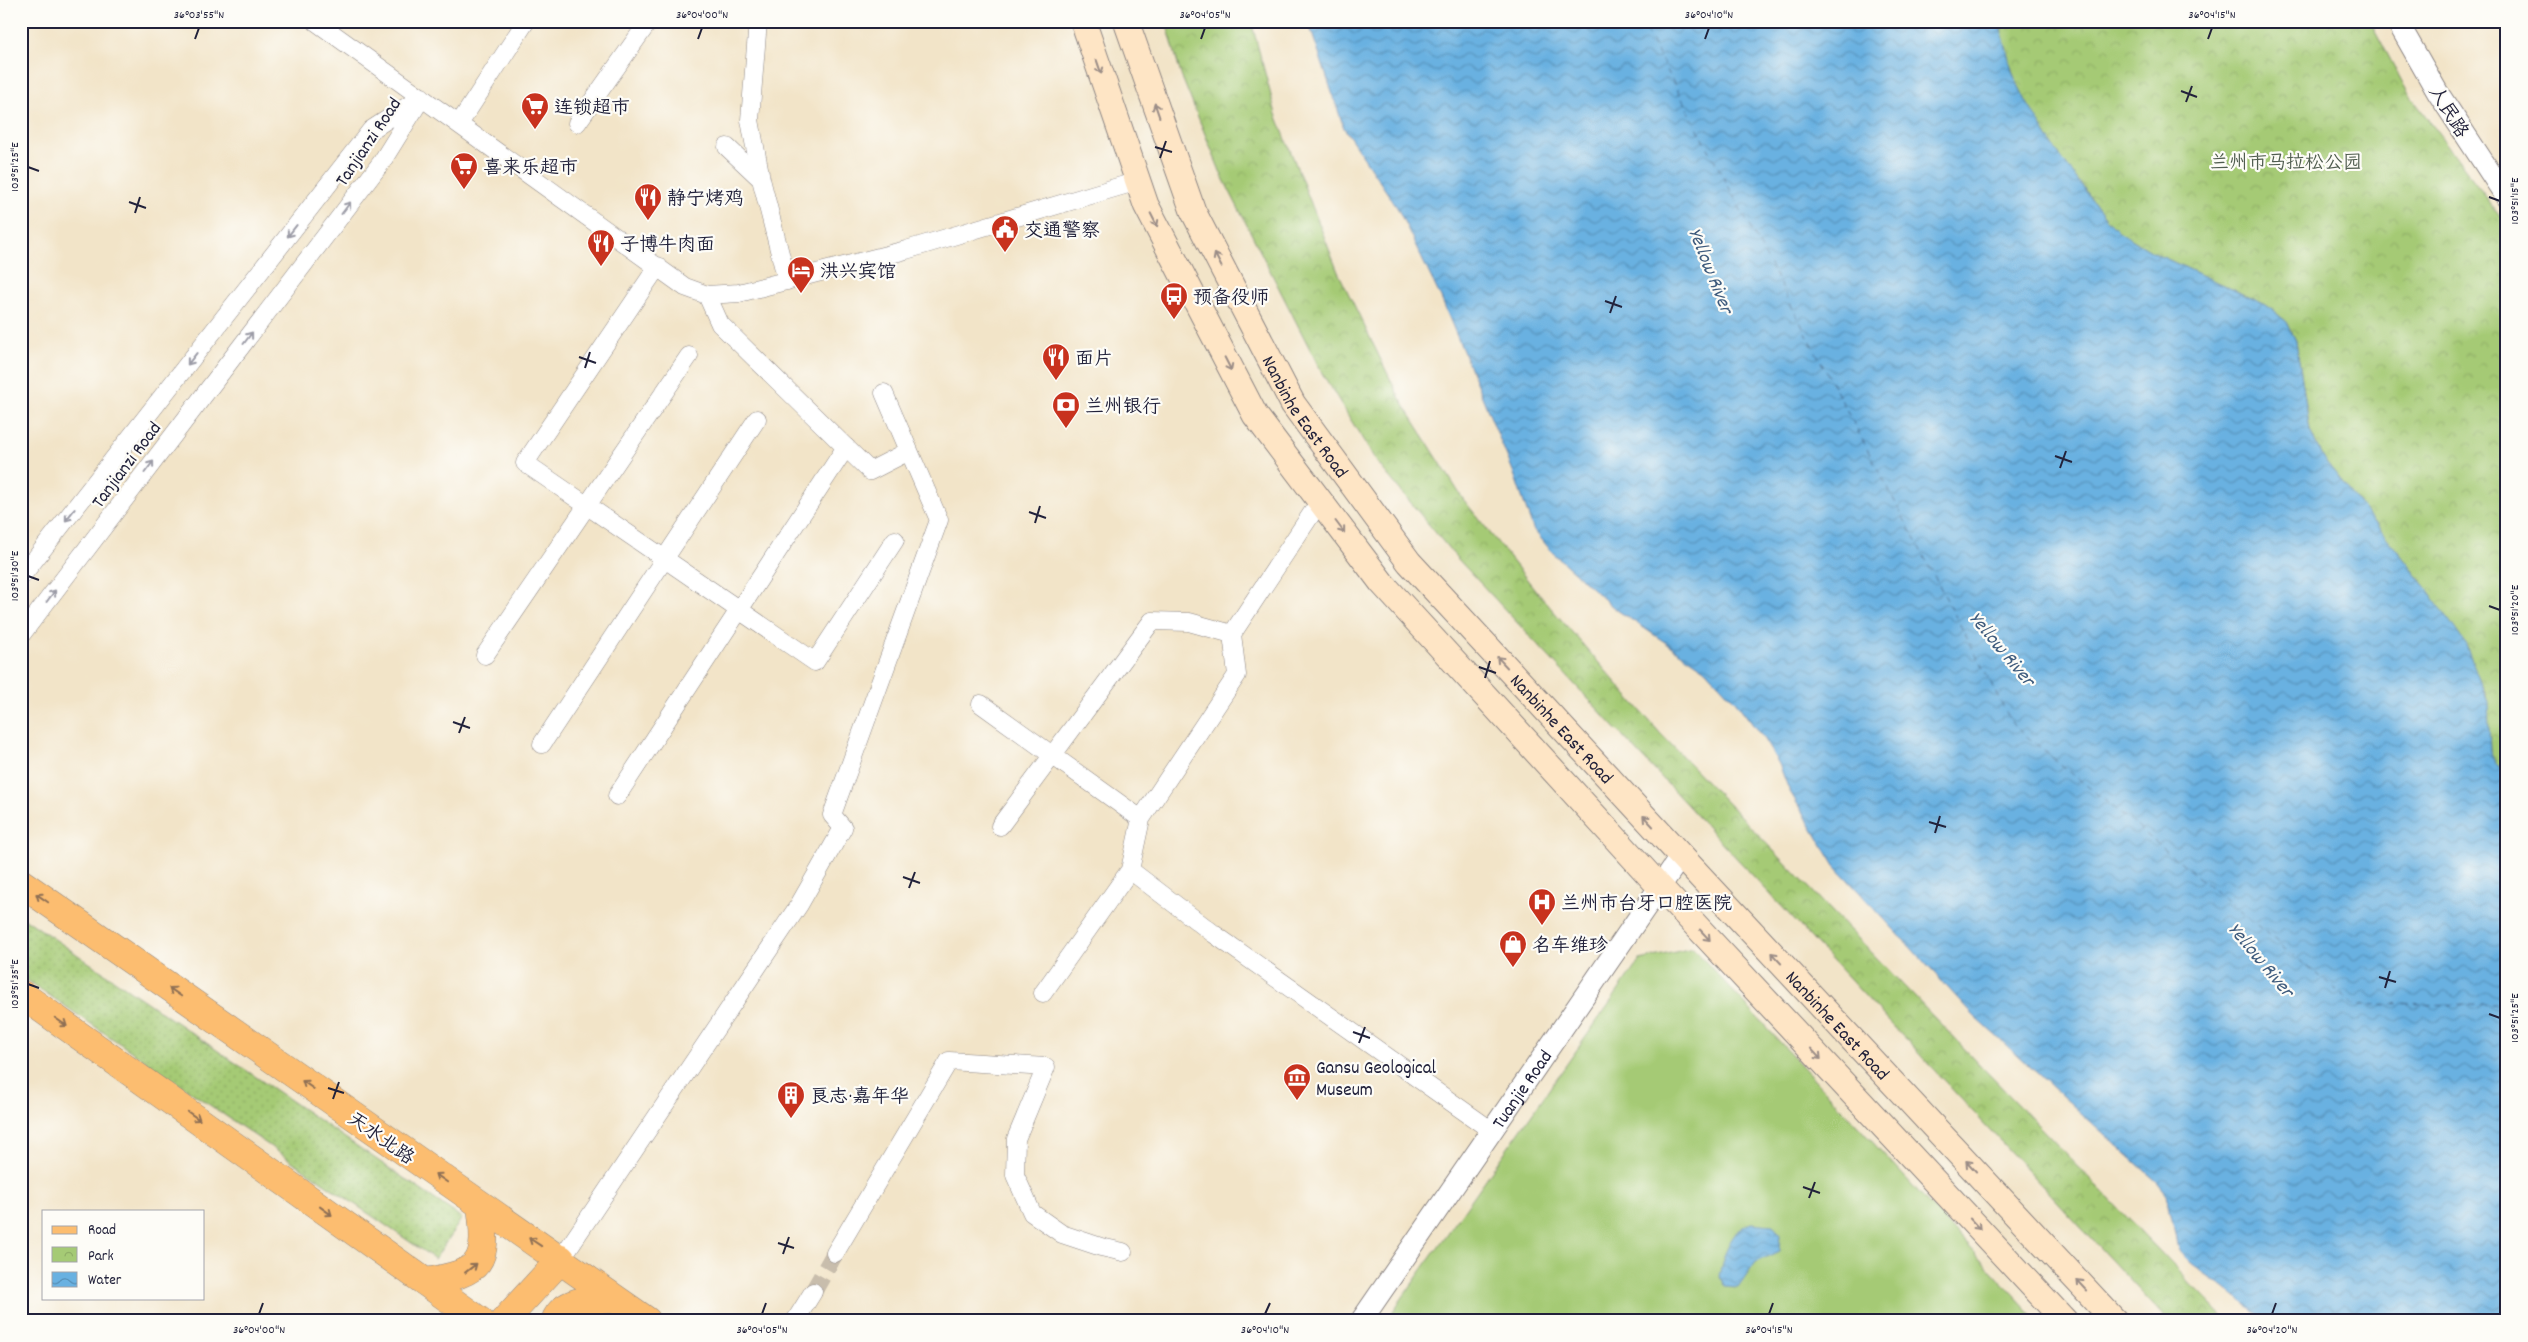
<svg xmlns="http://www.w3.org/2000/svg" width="2528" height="1342" viewBox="0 0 2528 1342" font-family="Dekko,'LXGW WenKai TC',sans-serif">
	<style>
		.grass { fill: url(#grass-dots); stroke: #647658 }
		.park { fill: url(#park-crowns); stroke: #647658 }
		.garden { fill: #a5ca75; stroke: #647658 }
		.water { fill: url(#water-waves); stroke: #466a8e }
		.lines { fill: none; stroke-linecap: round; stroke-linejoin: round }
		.ferry { stroke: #3e5b7d; stroke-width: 1; stroke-dasharray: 6 5; stroke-linecap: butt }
		.minor-tunnel { stroke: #c8bdac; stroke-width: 18; stroke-dasharray: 18 9; stroke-linecap: butt }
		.minor-casing { stroke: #8a8382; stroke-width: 19 }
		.tertiary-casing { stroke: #8a8382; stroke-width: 23 }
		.secondary-casing { stroke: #8a8382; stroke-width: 27 }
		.primary-casing { stroke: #8a8382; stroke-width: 29 }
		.minor { stroke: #fff; stroke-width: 18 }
		.tertiary { stroke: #fff; stroke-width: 21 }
		.secondary { stroke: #fee5c5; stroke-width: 25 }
		.primary { stroke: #fcbd6f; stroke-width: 28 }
		.oneway { stroke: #9b8d87 }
		.oneway2 { stroke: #9c9ca7 }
		.oneway3 { stroke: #8f7055 }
		.ticks { fill: none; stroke: #22223b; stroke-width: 2 }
		.labels { text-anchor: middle; stroke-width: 4.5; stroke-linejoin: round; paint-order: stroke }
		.poi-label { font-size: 19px; fill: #22223b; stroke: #fdfcf7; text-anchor: start }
		.street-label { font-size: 19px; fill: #22223b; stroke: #fdfcf7 }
		.park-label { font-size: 19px; fill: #505d4f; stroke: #fdfcf7 }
		.water-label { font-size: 20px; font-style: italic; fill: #3e5b7d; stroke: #fdfcf7 }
		.neatline { fill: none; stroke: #22223b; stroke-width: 2 }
		.ticks-label { font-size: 12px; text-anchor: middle; fill: #22223b }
	</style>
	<defs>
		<pattern id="grass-dots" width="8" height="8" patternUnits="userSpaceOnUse" patternTransform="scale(1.25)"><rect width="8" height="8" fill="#a5ca75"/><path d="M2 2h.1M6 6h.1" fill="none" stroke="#8ead66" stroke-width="1.8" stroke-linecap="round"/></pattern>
		<pattern id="park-crowns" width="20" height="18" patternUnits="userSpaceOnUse" patternTransform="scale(1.25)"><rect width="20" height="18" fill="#a5ca75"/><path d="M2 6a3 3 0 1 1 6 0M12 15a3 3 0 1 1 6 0" fill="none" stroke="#8ead66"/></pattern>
		<pattern id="water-waves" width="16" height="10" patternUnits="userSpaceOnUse" patternTransform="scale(1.25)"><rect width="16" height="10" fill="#69b1e1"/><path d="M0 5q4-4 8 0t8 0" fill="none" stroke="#5690b8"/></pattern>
	</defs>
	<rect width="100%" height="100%" fill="#fdfcf7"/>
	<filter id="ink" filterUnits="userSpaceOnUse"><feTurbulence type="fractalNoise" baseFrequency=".02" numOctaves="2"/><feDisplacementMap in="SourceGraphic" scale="10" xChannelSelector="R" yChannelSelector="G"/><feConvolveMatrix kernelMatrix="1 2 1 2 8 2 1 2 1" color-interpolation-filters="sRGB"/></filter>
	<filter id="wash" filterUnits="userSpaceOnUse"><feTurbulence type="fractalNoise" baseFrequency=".0096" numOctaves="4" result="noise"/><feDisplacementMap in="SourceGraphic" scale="20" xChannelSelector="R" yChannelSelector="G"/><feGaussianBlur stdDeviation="1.12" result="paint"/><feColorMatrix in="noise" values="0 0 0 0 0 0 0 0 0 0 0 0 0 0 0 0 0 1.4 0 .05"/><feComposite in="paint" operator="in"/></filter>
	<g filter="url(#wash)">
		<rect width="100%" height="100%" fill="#f2e4c8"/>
		<path class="grass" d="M 21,916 L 462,1218 L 435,1259 L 21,976 Z"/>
		<path class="park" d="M 1166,21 L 1251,21 L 1276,114 L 1338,272 L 1399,397 L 1463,499 L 1537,592 L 1660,733 L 2227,1321 L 2168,1321 L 1455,556 L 1376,461 L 1322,373 L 1222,176 L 1181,75 Z
			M 1999,21 L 2370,21 L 2407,91 L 2507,225 L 2507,773 L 2496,764 L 2490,752 L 2486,693 L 2427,588 L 2323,458 L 2310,431 L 2296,341 L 2287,322 L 2266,305 L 2154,253 L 2120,232 L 2105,217 L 2057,152 L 2026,102 L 2013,74 Z"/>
		<path class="garden" d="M 1693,948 L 2038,1321 L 1386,1321 L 1640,960 Z"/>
		<path class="water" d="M 1308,21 L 1999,21 L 2013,74 L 2026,101 L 2057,152 L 2105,217 L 2120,232 L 2154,253 L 2266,305 L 2287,322 L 2296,341 L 2310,431 L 2323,458 L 2427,588 L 2466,645 L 2488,702 L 2490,752 L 2496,764 L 2507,773 L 2507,1321 L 2275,1321 L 2259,1315 L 2186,1259 L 2178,1250 L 2167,1195 L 2155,1180 L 1974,1016 L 1835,866 L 1789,790 L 1779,764 L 1763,738 L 1735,701 L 1705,669 L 1614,608 L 1553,553 L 1533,529 L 1513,471 L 1441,298 L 1398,209 L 1344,128 Z
			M 1751,1223 L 1773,1225 L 1780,1235 L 1779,1251 L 1756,1262 L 1738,1288 L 1725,1287 L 1719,1276 C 1724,1255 1729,1231 1751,1223 Z"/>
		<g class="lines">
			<path class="ferry" d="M 1641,21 L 2013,725 L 2354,1005 L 2507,1004"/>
		</g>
	</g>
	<g filter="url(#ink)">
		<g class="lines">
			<path class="minor-tunnel" d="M 813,1292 L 835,1253"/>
			<g class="minor-casing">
				<path id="minor" d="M 315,21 L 685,287 L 707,295 L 739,293 L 906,250 L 1138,181
					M 758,21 L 750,120 L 761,179
					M 577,123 L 649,21
					M 459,124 L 526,21
					M 727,147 L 761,179 L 787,281
					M 658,266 L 525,463 L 815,662 L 895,540
					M 707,295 L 720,324 L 870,471 L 909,451
					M 1320,501 L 1232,634 L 1237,675 L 1141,819 L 1130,870 L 1214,934 L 1492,1131
					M 21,577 L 371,130 L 417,100
					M 21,635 L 381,163 L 422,97
					M 485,655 L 689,356
					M 981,704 L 1141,819
					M 542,744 L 757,419
					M 617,796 L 846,447
					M 1000,826 L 1152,621 L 1189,622 L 1232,634
					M 1043,993 L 1130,870
					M 835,1253 L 949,1061 L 1046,1067 L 1016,1139 L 1015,1175 L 1032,1213 L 1062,1234 L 1101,1247 L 1123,1252
					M 561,1259 L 799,905 L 843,828 L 832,815 L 939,520 L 884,393
					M 795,1321 L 813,1292"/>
			</g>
			<g class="tertiary-casing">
				<g id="tertiary">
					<path d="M 2397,21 L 2438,93 L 2507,198"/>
					<path id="s1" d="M 1361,1321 L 1681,856"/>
				</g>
			</g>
			<g class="secondary-casing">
				<g id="secondary">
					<path d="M 1083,21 L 1146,205 L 1255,415 L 1382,583 L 1660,887 L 2065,1321"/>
					<path id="s2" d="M 1126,21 L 1193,211 L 1293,404 L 1409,562 L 1681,856 L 2115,1321"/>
				</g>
			</g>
			<g class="primary-casing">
				<path id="primary" d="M 21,883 L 647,1321
					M 21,994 L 480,1321
					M 425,1282 C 483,1272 488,1264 481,1206
					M 504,1321 L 561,1259
					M 555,1321 C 564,1298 594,1300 615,1299"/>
			</g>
			<use href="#minor" class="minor"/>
			<use href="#tertiary" class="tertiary"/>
			<use href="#secondary" class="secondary"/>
			<use href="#primary" class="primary"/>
		</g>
		<defs><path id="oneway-shaft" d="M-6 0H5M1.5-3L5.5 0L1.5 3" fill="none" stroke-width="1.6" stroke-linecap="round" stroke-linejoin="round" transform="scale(1.25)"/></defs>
		<g class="oneway">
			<use href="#oneway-shaft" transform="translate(1099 67) rotate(71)"/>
			<use href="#oneway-shaft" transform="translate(1157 110) rotate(-109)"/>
			<use href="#oneway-shaft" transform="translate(1154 220) rotate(63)"/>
			<use href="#oneway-shaft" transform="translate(1218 260) rotate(-117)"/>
			<use href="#oneway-shaft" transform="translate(1228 364) rotate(63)"/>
			<use href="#oneway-shaft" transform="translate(1340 527) rotate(53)"/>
			<use href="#oneway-shaft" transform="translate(1502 662) rotate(-133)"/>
			<use href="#oneway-shaft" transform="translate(1648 821) rotate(-133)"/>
			<use href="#oneway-shaft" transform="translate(1705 935) rotate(47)"/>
			<use href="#oneway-shaft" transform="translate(1776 958) rotate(-133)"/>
			<use href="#oneway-shaft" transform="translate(1816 1054) rotate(47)"/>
			<use href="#oneway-shaft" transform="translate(1971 1166) rotate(-133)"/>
			<use href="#oneway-shaft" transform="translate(1975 1224) rotate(47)"/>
			<use href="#oneway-shaft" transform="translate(2082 1285) rotate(-133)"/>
		</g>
		<g class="oneway2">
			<use href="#oneway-shaft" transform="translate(346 208) rotate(-53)"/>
			<use href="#oneway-shaft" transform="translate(292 231) rotate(128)"/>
			<use href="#oneway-shaft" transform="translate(248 338) rotate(-53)"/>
			<use href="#oneway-shaft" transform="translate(192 359) rotate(128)"/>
			<use href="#oneway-shaft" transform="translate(149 467) rotate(-53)"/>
			<use href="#oneway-shaft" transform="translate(70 515) rotate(128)"/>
			<use href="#oneway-shaft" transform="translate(51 596) rotate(-53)"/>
		</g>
		<g class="oneway3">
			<use href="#oneway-shaft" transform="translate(42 898) rotate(-145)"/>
			<use href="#oneway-shaft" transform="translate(175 992) rotate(-145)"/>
			<use href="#oneway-shaft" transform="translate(61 1022) rotate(35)"/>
			<use href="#oneway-shaft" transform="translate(308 1085) rotate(-145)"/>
			<use href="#oneway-shaft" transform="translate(194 1116) rotate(35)"/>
			<use href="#oneway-shaft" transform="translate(441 1178) rotate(-145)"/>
			<use href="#oneway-shaft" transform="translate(326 1211) rotate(36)"/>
			<use href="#oneway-shaft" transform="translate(535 1242) rotate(-146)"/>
			<use href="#oneway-shaft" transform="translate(471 1268) rotate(-38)"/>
		</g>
	</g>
	<path class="ticks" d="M 195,39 L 199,28M 698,39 L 702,28M 1201,39 L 1205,28M 1705,39 L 1709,28M 2208,39 L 2212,28M 2181,91 L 2197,97M 2186,102 L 2192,86M 1155,147 L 1172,152M 1160,158 L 1166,141M 28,167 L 39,171M 2489,197 L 2500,201M 129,202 L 146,208M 135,213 L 140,197M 1605,301 L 1622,307M 1610,313 L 1616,296M 579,357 L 596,363M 585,368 L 590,352M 2055,456 L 2072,462M 2060,468 L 2066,451M 1029,512 L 1046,518M 1035,523 L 1040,506M 28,576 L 39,580M 2489,606 L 2500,610M 1479,667 L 1496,673M 1485,678 L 1490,661M 453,722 L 470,728M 459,733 L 465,717M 1929,822 L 1946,827M 1935,833 L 1940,816M 903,877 L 920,883M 909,888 L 915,872M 2379,977 L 2396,982M 28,984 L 39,988M 2385,988 L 2390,971M 2489,1014 L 2500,1018M 1353,1032 L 1370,1038M 1359,1043 L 1365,1027M 328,1088 L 344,1093M 333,1099 L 339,1082M 1803,1187 L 1820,1193M 1809,1198 L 1815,1182M 778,1243 L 794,1248M 783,1254 L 789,1237M 259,1314 L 263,1303M 762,1314 L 766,1303M 1265,1314 L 1270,1303M 1769,1314 L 1773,1303M 2272,1314 L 2276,1303"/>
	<defs>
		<g id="supermarket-pin" transform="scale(1.4375)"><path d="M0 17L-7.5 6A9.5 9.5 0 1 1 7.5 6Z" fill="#c8321e" stroke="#fdfcf7"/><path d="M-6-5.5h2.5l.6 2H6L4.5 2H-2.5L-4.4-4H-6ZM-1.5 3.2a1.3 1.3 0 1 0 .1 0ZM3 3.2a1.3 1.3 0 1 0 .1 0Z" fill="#fff"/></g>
		<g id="restaurant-pin" transform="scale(1.4375)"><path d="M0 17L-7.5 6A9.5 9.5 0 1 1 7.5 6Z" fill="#c8321e" stroke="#fdfcf7"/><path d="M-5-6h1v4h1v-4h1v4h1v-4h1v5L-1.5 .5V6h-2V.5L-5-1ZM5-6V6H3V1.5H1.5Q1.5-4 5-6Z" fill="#fff"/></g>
		<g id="civic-pin" transform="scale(1.4375)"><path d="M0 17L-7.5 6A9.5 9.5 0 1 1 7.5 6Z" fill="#c8321e" stroke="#fdfcf7"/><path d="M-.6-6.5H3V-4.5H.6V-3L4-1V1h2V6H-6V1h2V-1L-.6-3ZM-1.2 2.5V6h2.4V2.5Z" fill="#fff"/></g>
		<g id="hotel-pin" transform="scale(1.4375)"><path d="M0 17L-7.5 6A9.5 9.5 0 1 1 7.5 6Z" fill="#c8321e" stroke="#fdfcf7"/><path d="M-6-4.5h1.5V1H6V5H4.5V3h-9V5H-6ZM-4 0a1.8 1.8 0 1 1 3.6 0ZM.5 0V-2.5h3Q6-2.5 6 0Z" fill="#fff"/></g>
		<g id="bus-pin" transform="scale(1.4375)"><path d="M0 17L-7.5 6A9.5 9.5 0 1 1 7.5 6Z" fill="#c8321e" stroke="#fdfcf7"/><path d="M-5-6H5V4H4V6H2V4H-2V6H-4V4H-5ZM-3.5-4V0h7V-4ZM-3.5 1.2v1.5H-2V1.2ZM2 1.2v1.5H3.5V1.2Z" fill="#fff"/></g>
		<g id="bank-pin" transform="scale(1.4375)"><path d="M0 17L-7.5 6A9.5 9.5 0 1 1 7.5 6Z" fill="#c8321e" stroke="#fdfcf7"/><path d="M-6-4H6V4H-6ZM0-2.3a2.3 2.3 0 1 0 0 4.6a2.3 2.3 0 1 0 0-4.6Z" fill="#fff"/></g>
		<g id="hospital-pin" transform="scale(1.4375)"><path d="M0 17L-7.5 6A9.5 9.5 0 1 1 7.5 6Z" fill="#c8321e" stroke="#fdfcf7"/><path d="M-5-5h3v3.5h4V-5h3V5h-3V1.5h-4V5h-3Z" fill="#fff"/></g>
		<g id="shop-pin" transform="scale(1.4375)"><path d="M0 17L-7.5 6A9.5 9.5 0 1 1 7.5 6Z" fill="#c8321e" stroke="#fdfcf7"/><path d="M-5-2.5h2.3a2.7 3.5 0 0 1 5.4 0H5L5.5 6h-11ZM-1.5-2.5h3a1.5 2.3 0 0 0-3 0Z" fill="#fff"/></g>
		<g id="museum-pin" transform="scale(1.4375)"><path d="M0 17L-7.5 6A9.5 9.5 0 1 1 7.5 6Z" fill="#c8321e" stroke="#fdfcf7"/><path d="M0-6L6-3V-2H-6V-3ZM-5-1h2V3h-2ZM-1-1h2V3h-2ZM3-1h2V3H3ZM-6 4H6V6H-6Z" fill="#fff"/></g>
		<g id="building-pin" transform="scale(1.4375)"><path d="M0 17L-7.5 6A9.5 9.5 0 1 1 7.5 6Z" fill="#c8321e" stroke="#fdfcf7"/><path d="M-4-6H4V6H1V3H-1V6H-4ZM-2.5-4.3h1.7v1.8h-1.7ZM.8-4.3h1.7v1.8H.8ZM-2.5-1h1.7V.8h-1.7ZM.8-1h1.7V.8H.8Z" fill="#fff"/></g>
	</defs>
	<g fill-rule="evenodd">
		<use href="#supermarket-pin" x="535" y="106"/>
		<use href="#supermarket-pin" x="464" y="166"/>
		<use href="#restaurant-pin" x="648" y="197"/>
		<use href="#civic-pin" x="1005" y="229"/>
		<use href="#restaurant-pin" x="601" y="243"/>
		<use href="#hotel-pin" x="801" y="270"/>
		<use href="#bus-pin" x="1174" y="296"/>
		<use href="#restaurant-pin" x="1056" y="357"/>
		<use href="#bank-pin" x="1066" y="405"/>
		<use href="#hospital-pin" x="1542" y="902"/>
		<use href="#shop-pin" x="1513" y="944"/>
		<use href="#museum-pin" x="1297" y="1077"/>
		<use href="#building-pin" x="791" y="1095"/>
	</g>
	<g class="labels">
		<g class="poi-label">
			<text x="554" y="113">连锁超市</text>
			<text x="483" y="173">喜来乐超市</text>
			<text x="667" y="204">静宁烤鸡</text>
			<text x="1024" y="236">交通警察</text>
			<text x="620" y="250">子博牛肉面</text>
			<text x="820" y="277">洪兴宾馆</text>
			<text x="1193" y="303">预备役师</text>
			<text x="1075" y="364">面片</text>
			<text x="1085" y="412">兰州银行</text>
			<text x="1561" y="909">兰州市台牙口腔医院</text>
			<text x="1532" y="951">名车维珍</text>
			<text x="1316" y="1073">Gansu Geological<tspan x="1316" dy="22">Museum</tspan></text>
			<text x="810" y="1102">良志·嘉年华</text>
		</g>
		<g class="street-label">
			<text transform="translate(2450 111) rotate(58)" y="7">人民路</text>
			<text transform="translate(367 141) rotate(-56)" y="7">Tanjianzi Road</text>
			<text dy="7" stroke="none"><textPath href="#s2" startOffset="436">Nanbinhe East Road</textPath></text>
			<text transform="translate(125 464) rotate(-53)" y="7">Tanjianzi Road</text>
			<text dy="7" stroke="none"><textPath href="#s2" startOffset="841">Nanbinhe East Road</textPath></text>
			<text dy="7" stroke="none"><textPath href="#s2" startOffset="1246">Nanbinhe East Road</textPath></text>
			<text dy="7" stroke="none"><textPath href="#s1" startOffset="282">Tuanjie Road</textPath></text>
			<text transform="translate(382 1137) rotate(35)" y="7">天水北路</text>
		</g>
		<g class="park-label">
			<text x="2286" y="168">兰州市马拉松公园</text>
		</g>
		<g class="water-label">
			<text transform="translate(1712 270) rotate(68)" y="7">Yellow River</text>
			<text transform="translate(2003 648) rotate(50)" y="7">Yellow River</text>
			<text transform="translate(2262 959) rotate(50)" y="7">Yellow River</text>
		</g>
	</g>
	<rect width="2528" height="1342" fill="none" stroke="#fdfcf7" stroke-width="55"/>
	<rect x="42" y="1210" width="162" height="90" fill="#fdfcf7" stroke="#a5a5ac"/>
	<rect x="52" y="1226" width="25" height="8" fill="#fcbd6f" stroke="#a5a5ac"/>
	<text x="88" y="1234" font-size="15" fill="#22223b">Road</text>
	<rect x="52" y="1247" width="25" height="15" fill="url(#park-crowns)" stroke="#a5a5ac"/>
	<text x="88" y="1260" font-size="15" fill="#22223b">Park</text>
	<rect x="52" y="1272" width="25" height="15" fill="url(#water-waves)" stroke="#a5a5ac"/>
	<text x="88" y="1284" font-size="15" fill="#22223b">Water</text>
	<rect x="28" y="28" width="2472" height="1286" class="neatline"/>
	<g class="ticks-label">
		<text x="199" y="18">36°03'55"N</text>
		<text x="702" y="18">36°04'00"N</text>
		<text x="1205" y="18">36°04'05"N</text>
		<text x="1709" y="18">36°04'10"N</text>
		<text x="2212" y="18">36°04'15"N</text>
		<text transform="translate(14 167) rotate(-90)" y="4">103°51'25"E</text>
		<text transform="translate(2514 201) rotate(-90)" y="4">103°51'15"E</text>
		<text transform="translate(14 576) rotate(-90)" y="4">103°51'30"E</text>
		<text transform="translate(2514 610) rotate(-90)" y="4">103°51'20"E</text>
		<text transform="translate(14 984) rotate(-90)" y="4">103°51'35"E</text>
		<text transform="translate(2514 1018) rotate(-90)" y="4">103°51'25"E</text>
		<text x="259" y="1333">36°04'00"N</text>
		<text x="762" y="1333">36°04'05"N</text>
		<text x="1265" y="1333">36°04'10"N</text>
		<text x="1769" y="1333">36°04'15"N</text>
		<text x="2272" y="1333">36°04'20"N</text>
	</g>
</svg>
